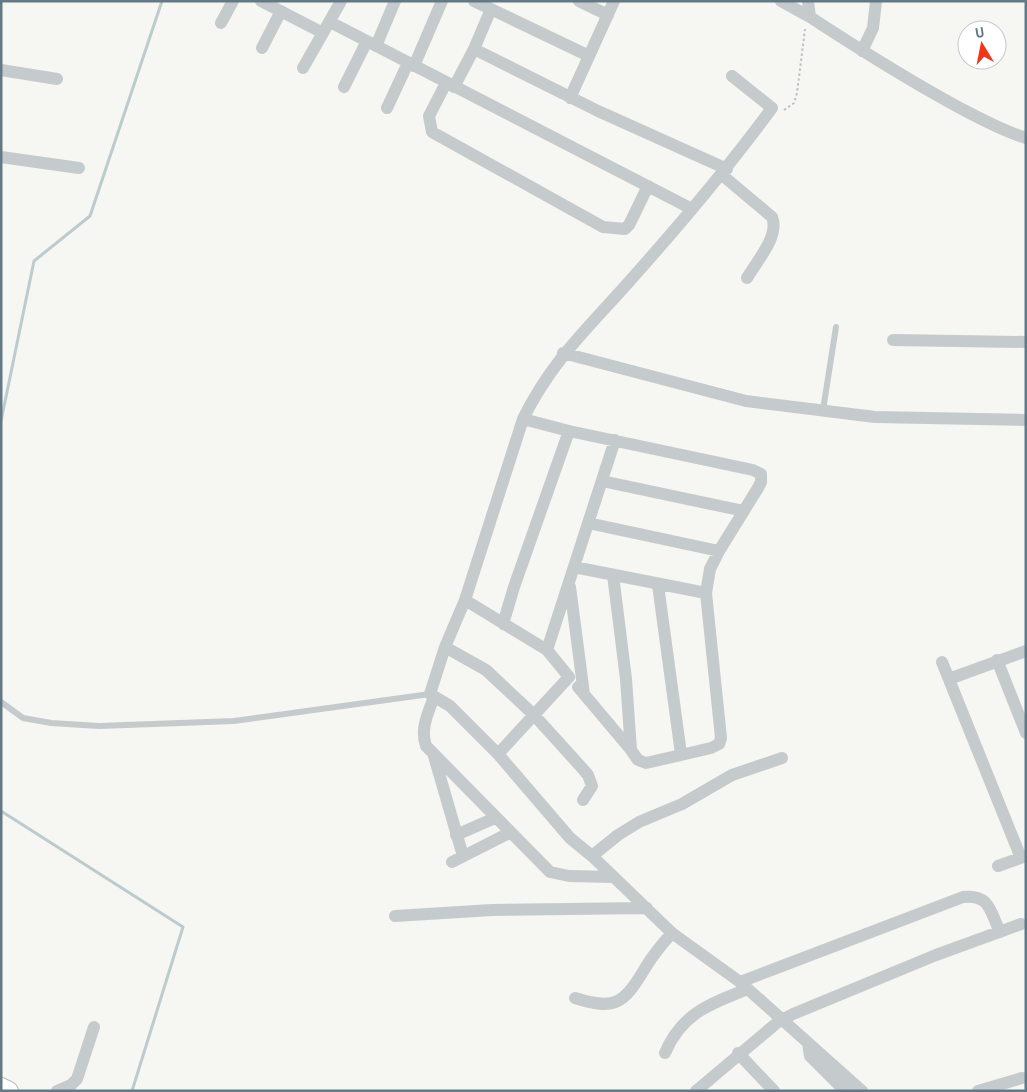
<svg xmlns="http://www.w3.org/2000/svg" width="1027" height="1092" viewBox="0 0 1027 1092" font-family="'PT Sans',sans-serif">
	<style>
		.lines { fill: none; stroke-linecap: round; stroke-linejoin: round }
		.stream { stroke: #bccbce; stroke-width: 3 }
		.secondary-casing { stroke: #b5bcbf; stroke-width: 20 }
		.path { stroke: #bfc1c3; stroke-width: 2; stroke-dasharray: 2.5 2.5; stroke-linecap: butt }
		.service { stroke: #c5cacc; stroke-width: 6 }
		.minor { stroke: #c5cacc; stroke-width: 12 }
		.secondary { stroke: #fff; stroke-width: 18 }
	</style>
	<rect width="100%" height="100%" fill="#f6f6f2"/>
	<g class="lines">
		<path class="stream" d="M 1,421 L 34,261 L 90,216 L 162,1
			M 1,811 L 183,927 L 132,1091"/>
		<g class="secondary-casing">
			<path id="secondary" d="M 1,1087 L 9,1091"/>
		</g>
		<path class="path" d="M 784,110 L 794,103 L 797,93 L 805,29"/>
		<path class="service" d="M 823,410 L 836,327
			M 1,702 L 23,718 L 51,723 L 99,726 L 234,721 L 430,694"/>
		<path class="minor" d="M 261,1 L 323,33
			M 474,1 L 589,56
			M 579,1 L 608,15
			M 781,1 L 810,17
			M 808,1 L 810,17 C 859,49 908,80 960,108 C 981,119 1003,131 1026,138
			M 330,22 L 692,209
			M 221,23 L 233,1
			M 376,46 L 395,1
			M 262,48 L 281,11
			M 474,49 L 598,111 L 727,169
			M 862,51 L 873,28 L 876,1
			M 414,66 L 442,1
			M 303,68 L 341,1
			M 1,70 L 57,79
			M 446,83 L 429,116 L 432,132 L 603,227 L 625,229 L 629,225 L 648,186
			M 344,87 L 367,41
			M 454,87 L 474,49 L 491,9
			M 570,98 L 614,1
			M 387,108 L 408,63
			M 1,157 L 79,168
			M 722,175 L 772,217 C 780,236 756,262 747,278
			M 893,340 L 1026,342
			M 563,353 L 746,401 L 875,417 L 1026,420
			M 523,419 C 551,362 586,330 627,284 C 678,227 727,169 772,108 L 732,76
			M 602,481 L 744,511
			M 588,523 L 719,551
			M 574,567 L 706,593 L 710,569 L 719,551 L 758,488 L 761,482 L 761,474 L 753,470 L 569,431 L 523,419 L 465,600 L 445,647 L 430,694 L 450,706 L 498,754 L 570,838 L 592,856 L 672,933 L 740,982 L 862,1091
			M 613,575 L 626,679 L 631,750 L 638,760 L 646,763 L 711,748 L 719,744 L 721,738 L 706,593
			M 658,585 L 681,754
			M 570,587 L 584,694
			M 465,600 L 547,650 L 569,677 L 498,754
			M 503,624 L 514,587 L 569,431
			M 445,647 L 486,670 L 534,715 L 582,768 L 588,775 L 592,786 L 583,800
			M 547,650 L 615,440
			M 997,660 L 1026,733
			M 942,662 L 1021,858
			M 949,679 L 1026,651
			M 578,687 L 631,750
			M 434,697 C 428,713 420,729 426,746 L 550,872 L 569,876 L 614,877
			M 434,756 L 463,856
			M 456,835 L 495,818
			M 592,856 L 618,835 L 639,822 L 682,804 L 732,775 L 782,758
			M 452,862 L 509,833
			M 998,866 L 1026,856
			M 395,916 L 492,910 L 647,908
			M 740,982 L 963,897 C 990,894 990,911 1000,932
			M 575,998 C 615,1011 624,1003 644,970 C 652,956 662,944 672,933
			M 808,1043 L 810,1056 L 845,1091
			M 665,1053 C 682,1013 710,1004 748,989
			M 738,1053 L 774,1091
			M 57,1091 L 71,1085 L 77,1079 L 94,1027
			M 696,1091 L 778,1022 L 793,1014 L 936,955 L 1021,924
			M 978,1091 L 1022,1078"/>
		<use href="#secondary" class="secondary"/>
	</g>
	<rect width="1027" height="1092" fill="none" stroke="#637a86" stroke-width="5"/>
	<g transform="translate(982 45) rotate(350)"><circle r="24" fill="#ffffff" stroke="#c1cacf"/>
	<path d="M0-4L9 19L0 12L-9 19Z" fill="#f13518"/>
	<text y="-8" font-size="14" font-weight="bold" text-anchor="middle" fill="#637a86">U</text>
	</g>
</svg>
